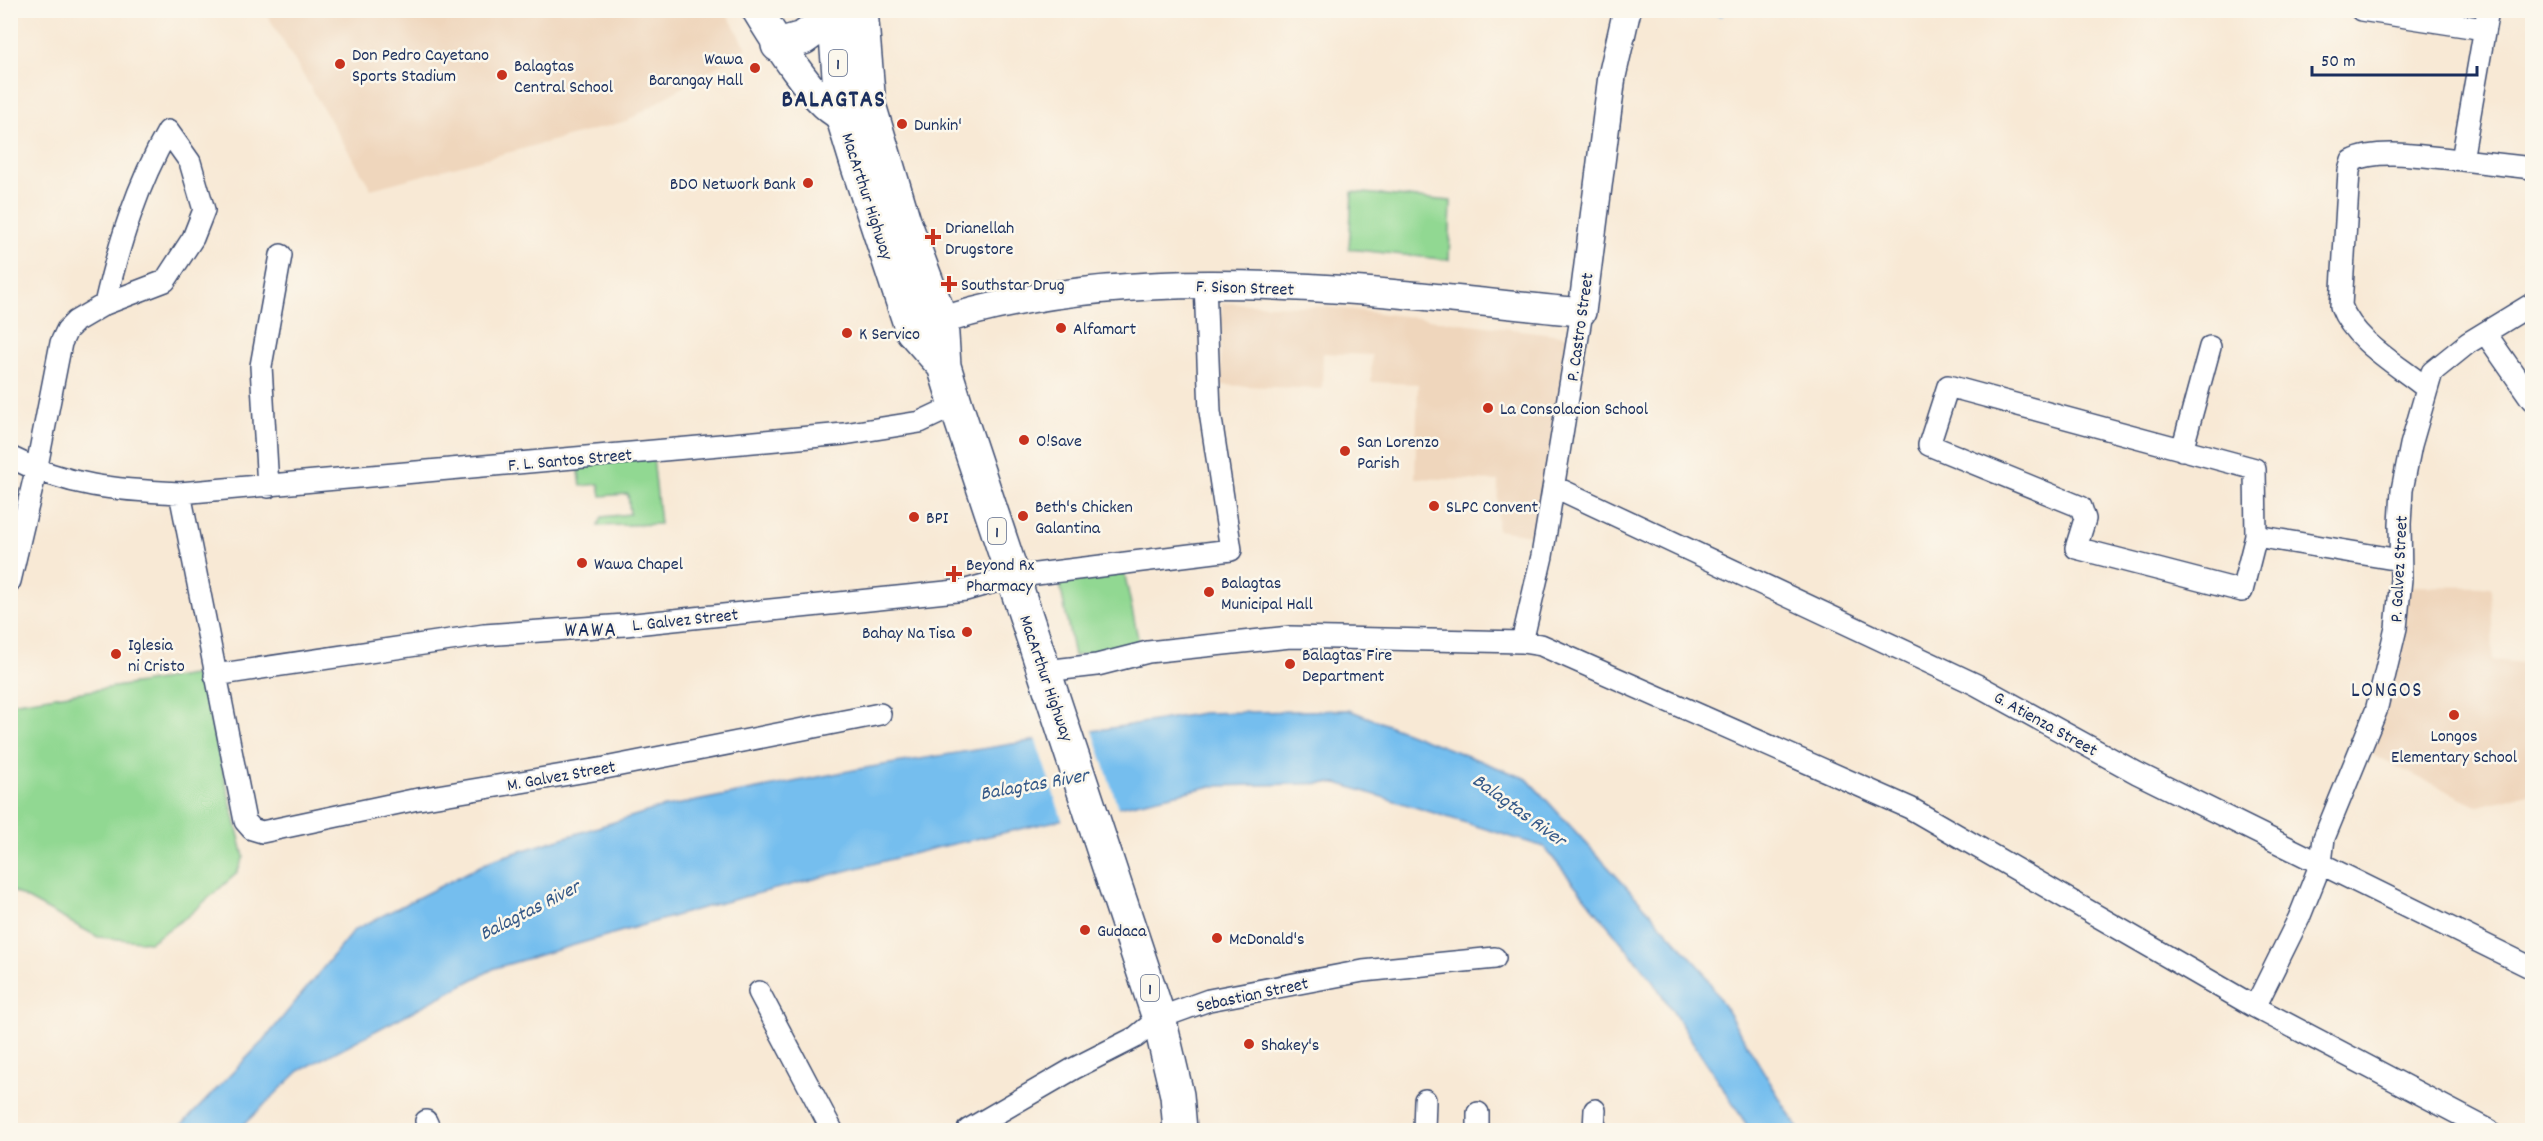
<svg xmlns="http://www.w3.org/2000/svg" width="2543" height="1141" viewBox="0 0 2543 1141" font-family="Dekko,sans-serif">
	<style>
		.built { fill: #efd6bc }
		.green { fill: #91d892; stroke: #568478; stroke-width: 1.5 }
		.water { fill: #75beee; stroke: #4876a6; stroke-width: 1.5 }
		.pier { fill: #f8e9d5 }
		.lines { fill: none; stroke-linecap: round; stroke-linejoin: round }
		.stream { stroke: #75beee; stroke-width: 7 }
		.minor-casing { stroke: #3c4b70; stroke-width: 24 }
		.tertiary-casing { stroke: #3c4b70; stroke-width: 30 }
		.secondary-casing { stroke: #3c4b70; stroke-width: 33 }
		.trunk-casing { stroke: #3c4b70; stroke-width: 36 }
		.minor { stroke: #fff; stroke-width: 21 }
		.tertiary { stroke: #fff; stroke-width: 27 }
		.secondary { stroke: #fff; stroke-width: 30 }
		.trunk { stroke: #fff; stroke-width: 33 }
		.poi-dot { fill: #c8321e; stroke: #fbf7ec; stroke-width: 2 }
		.labels { text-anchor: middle; stroke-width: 5; stroke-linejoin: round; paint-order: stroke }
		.shield { fill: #fbf7ec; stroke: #5e6b89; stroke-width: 1.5 }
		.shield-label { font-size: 16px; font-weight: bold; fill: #1b2f5e }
		.poi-label { font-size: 18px; fill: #1b2f5e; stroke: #fbf7ec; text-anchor: start }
		.street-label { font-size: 18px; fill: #1b2f5e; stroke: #fbf7ec }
		.water-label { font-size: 20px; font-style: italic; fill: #365a89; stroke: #fbf7ec }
		.quarter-label { font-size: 21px; letter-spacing: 1.5px; fill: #1b2f5e; stroke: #fbf7ec }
		.district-label { font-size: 24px; font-weight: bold; letter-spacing: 1.5px; fill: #1b2f5e; stroke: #fbf7ec }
	</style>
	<rect width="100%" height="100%" fill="#fbf7ec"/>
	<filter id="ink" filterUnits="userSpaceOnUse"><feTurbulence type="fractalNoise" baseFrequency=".0167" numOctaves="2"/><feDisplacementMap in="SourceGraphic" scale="12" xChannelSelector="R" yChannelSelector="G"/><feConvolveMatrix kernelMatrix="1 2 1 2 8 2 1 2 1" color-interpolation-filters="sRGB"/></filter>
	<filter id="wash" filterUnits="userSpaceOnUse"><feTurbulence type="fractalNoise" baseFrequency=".008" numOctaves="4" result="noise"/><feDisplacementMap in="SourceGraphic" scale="24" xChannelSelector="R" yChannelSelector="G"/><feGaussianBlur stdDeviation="1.35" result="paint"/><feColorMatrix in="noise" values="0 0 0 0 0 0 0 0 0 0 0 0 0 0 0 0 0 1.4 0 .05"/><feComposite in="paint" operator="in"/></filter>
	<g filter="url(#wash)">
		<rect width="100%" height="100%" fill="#f8e9d5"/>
		<path class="built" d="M 265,11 L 725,11 L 747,48 L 627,121 L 371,189 Z
			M 1222,303 L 1328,307 L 1570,336 L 1539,536 L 1497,530 L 1498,481 L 1415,478 L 1418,384 L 1371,382 L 1372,355 L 1323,353 L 1322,389 L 1220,385 Z
			M 2408,586 L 2491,587 L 2493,660 L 2532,664 L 2532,793 L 2478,806 L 2366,752 Z"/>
		<path class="green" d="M 1352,192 L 1451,201 L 1449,260 L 1349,249 Z
			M 653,457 L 660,524 L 598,526 L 602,517 L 630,514 L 628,494 L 601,496 L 599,484 L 581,486 L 578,466 Z
			M 1124,571 L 1139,643 L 1074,656 L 1060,584 Z
			M 199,674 L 244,857 L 236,874 L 188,916 L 150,942 L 98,937 L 11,890 L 11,703 Z"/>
		<path class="water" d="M 1349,710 L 1527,779 L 1701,968 L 1799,1130 L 1750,1130 L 1653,981 L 1544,847 L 1337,783 L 1212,786 L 931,849 L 709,906 L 495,968 L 299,1071 L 238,1130 L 177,1130 L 265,1039 L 354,930 L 492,860 L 656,809 L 859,769 L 1203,713 Z"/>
		<path class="pier" d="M 1092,728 L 1119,810 L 1063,822 L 1035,738 Z"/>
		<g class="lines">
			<path class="stream" d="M 1715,10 L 1720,13"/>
		</g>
	</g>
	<g filter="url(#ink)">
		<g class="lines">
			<g class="minor-casing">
				<path id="minor" d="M 2361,10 L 2484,29
					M 2488,10 L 2462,160 L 2532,168
					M 2486,334 L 2532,400
					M 1948,386 L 2255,469 L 2256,536 L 2242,591 L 2076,548 L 2085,519 L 2081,507 L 1929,445 Z
					M 2426,388 C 2398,365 2354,341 2341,306 L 2349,171 L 2352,161 C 2379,147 2432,158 2462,160
					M 2182,450 L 2210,347
					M 10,457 C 68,487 117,490 180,493 L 844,434 L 920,422 L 956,405
					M 268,487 L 261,366 L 281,255
					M 1555,487 L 1977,685 L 2137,773 L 2532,968
					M 180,493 L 245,821 L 252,829 L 262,832 L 413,800 L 605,768 L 880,714
					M 2256,536 L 2400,560
					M 10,581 L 36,471 L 61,343 L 67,330 L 76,321 L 105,304 L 165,281 L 193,238 L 204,210 L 190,162 L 168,131 C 137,185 119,244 105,304
					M 1522,642 L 1542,556 L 1582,312
					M 1045,671 L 1097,665 L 1148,652 L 1290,637 L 1522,642 L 1541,645 L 1910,808 L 2255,1007 L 2489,1130
					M 215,675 L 484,635 L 625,625 L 966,590 L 1012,577 L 1231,550 L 1210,412 L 1205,283
					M 759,992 L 832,1130
					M 2255,1007 L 2299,918 L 2321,863 L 2324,838 L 2376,711 L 2396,628 L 2401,579 L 2400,524 L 2402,490 L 2411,445 L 2432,372 L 2468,343 L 2532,304
					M 1478,1113 L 1478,1130
					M 426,1121 L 430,1130
					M 968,1130 L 1073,1069 L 1136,1037 L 1159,1018 L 1209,1000 L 1363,971 L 1495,958
					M 1424,1130 L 1425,1100
					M 1594,1130 L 1595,1110"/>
			</g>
			<g class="tertiary-casing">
				<path id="tertiary" d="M 922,327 C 1126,255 1370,292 1582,312 L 1612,76 L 1627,10"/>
			</g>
			<g class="secondary-casing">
				<path id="secondary" d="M 757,10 C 771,33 818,110 842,115 L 860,109"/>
			</g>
			<g class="trunk-casing">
				<path id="trunk" d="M 834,10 L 842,115 L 858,167 L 912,330 L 944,366
					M 861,10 L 869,105 L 904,221 L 941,320 L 944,366 L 956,405 L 1159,1018 L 1177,1095 L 1180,1130
					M 778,45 L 803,38 L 834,16"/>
			</g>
			<use href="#minor" class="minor"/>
			<use href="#tertiary" class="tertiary"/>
			<use href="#secondary" class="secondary"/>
			<use href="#trunk" class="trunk"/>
		</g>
	</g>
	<g class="poi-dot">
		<circle cx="340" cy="64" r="6"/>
		<circle cx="755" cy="68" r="6"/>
		<circle cx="502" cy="75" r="6"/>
		<circle cx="902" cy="124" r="6"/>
		<circle cx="808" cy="183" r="6"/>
		<path d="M930 228h6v6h6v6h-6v6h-6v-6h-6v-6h6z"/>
		<path d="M946 275h6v6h6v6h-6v6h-6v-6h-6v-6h6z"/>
		<circle cx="1061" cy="328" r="6"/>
		<circle cx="847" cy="333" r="6"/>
		<circle cx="1488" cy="408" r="6"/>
		<circle cx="1024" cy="440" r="6"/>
		<circle cx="1345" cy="451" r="6"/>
		<circle cx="1434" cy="506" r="6"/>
		<circle cx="1023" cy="516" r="6"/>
		<circle cx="914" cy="517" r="6"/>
		<circle cx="582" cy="563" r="6"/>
		<path d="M951 565h6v6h6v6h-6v6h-6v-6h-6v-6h6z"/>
		<circle cx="1209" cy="592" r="6"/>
		<circle cx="967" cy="632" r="6"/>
		<circle cx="116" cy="654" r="6"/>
		<circle cx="1290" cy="664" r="6"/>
		<circle cx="2454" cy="715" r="6"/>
		<circle cx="1085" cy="930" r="6"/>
		<circle cx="1217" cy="938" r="6"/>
		<circle cx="1249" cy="1044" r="6"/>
	</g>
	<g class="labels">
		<g class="shield">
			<rect x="829" y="50" width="18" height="26" rx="4.5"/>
			<rect x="988" y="518" width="18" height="26" rx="4.5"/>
			<rect x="1141" y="975" width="18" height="26" rx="4.5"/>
		</g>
		<g class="shield-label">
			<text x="838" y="69">1</text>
			<text x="997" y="537">1</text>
			<text x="1150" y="994">1</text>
		</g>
		<g class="poi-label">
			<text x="352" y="60">Don Pedro Cayetano<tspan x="352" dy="21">Sports Stadium</tspan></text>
			<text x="743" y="64" text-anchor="end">Wawa<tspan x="743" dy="21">Barangay Hall</tspan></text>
			<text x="514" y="71">Balagtas<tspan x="514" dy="21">Central School</tspan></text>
			<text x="914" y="130">Dunkin'</text>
			<text x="796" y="189" text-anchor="end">BDO Network Bank</text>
			<text x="945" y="233">Drianellah<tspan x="945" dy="21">Drugstore</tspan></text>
			<text x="961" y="290">Southstar Drug</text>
			<text x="1073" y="334">Alfamart</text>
			<text x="859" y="339">K Servico</text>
			<text x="1500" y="414">La Consolacion School</text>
			<text x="1036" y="446">O!Save</text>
			<text x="1357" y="447">San Lorenzo<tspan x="1357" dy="21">Parish</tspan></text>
			<text x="1035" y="512">Beth's Chicken<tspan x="1035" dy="21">Galantina</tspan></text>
			<text x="1446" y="512">SLPC Convent</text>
			<text x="926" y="523">BPI</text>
			<text x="594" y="569">Wawa Chapel</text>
			<text x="966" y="570">Beyond Rx<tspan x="966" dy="21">Pharmacy</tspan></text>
			<text x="1221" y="588">Balagtas<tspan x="1221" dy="21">Municipal Hall</tspan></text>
			<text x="955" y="638" text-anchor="end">Bahay Na Tisa</text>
			<text x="128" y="650">Iglesia<tspan x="128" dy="21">ni Cristo</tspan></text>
			<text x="1302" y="660">Balagtas Fire<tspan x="1302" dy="21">Department</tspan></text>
			<text x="2454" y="741" text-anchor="middle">Longos<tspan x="2454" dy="21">Elementary School</tspan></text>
			<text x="1097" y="936">Gudaca</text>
			<text x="1229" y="944">McDonald's</text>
			<text x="1261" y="1050">Shakey's</text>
		</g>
		<g class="street-label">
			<text transform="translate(868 196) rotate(72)" y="6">MacArthur Highway</text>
			<text transform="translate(1245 287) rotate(2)" y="6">F. Sison Street</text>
			<text transform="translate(1579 327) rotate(-82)" y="6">P. Castro Street</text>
			<text transform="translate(570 459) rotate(-5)" y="6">F. L. Santos Street</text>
			<text transform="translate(2398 569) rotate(-87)" y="6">P. Galvez Street</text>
			<text transform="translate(685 619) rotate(-6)" y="6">L. Galvez Street</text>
			<text transform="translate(1047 678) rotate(71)" y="6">MacArthur Highway</text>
			<text transform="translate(2046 723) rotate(29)" y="6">G. Atienza Street</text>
			<text transform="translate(561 775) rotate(-10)" y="6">M. Galvez Street</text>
			<text transform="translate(1252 994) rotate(-12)" y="6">Sebastian Street</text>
		</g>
		<g class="water-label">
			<text transform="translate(1034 783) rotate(-10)" y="7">Balagtas River</text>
			<text transform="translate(1520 809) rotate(36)" y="7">Balagtas River</text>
			<text transform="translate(529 909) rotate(-27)" y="7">Balagtas River</text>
		</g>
		<g class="quarter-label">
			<text x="591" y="636">WAWA</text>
			<text x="2387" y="696">LONGOS</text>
		</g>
		<g class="district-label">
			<text x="834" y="106">BALAGTAS</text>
		</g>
	</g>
	<rect width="2543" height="1141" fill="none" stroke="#fbf7ec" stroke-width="36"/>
	<path d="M2312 66v9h165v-9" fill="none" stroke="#1b2f5e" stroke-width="3"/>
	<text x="2321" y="66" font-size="18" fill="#1b2f5e" stroke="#fbf7ec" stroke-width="4.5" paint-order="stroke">50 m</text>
</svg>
